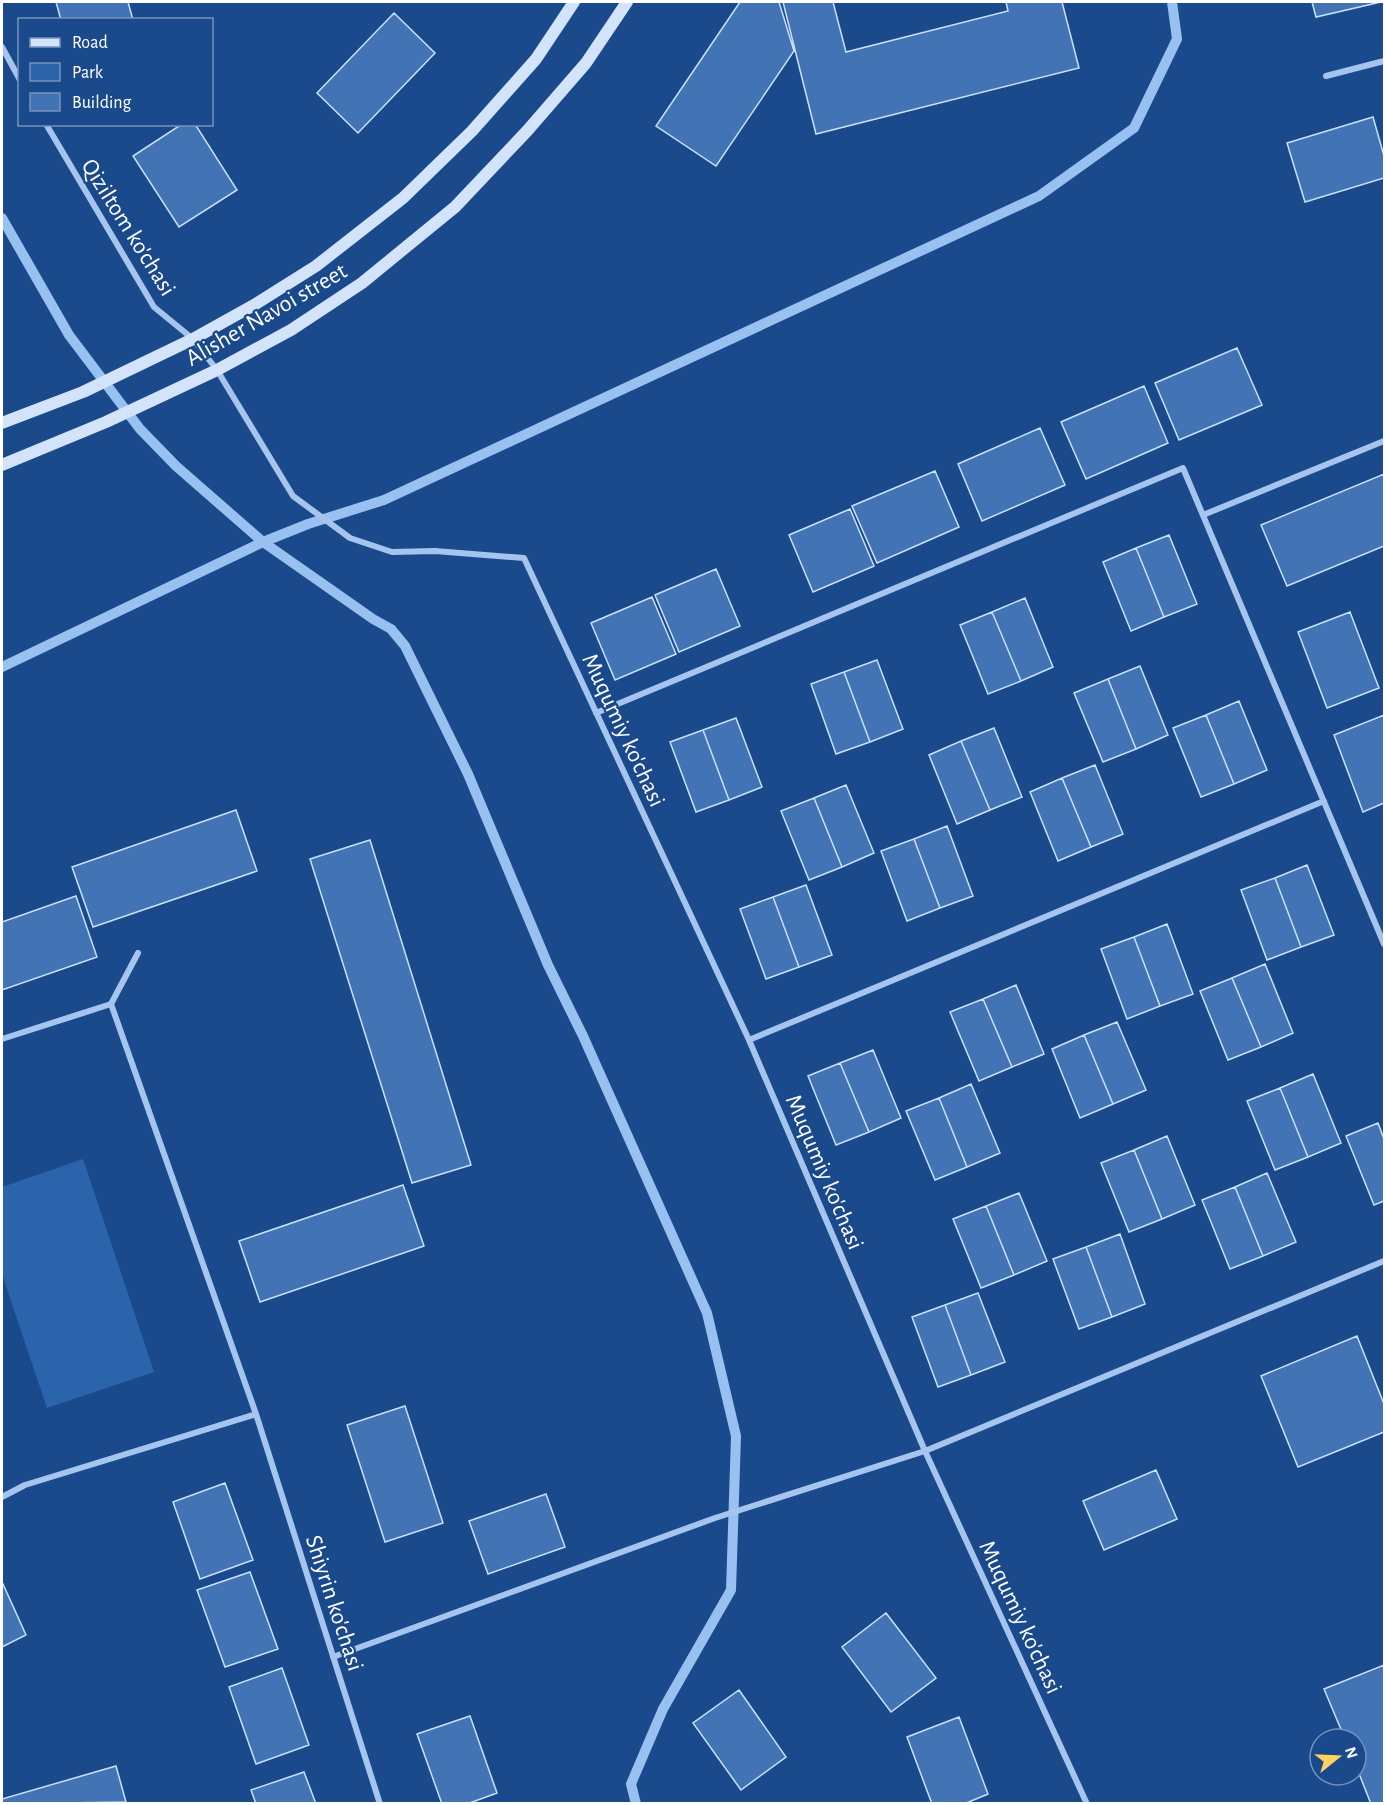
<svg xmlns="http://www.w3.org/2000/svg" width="1386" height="1805" viewBox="0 0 1386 1805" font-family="'Alegreya Sans',sans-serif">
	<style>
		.green { fill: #2c64ab }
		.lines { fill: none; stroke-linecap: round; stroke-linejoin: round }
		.stream { stroke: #98c0f0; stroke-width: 10 }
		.building { fill: #4274b5; stroke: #cbe0fa; stroke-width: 1.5 }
		.street { stroke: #a5c5ee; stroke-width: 6 }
		.secondary { stroke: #d2e3fa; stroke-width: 12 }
		.labels { text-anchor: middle; stroke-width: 4.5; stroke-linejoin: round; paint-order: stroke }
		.street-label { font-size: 24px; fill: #fff; stroke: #1a4a8c }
	</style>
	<rect width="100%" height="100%" fill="#1a4a8c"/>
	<path class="green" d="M 83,1159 L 154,1372 L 47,1408 L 2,1274 L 2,1187 Z"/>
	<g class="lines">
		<path class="stream" d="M 2,218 L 69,335 L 140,429 L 176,466 L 263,542 L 373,619 L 391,629 L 405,646 L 468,774 L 548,965 L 583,1036 L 707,1313 L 736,1436 L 731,1590 L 663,1709 L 631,1784 L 636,1804
			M 2,667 L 263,542 L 308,524 L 384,500 L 1039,196 L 1134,128 L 1177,39 L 1172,2"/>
	</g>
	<path class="building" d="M 56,2 L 128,2 L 133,20 L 61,20 Z
		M 740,2 L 779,2 L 794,51 L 716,166 L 656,126 Z
		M 783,2 L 833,2 L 846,52 L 1008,11 L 1006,2 L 1062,2 L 1079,68 L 816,134 Z
		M 1312,2 L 1381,2 L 1316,17 Z
		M 394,13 L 435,53 L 358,133 L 317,93 Z
		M 1373,117 L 1384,156 L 1384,178 L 1305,202 L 1287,143 Z
		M 182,124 L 195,124 L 237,190 L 179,227 L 133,156 Z
		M 1237,348 L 1262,405 L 1179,440 L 1155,383 Z
		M 1144,386 L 1168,443 L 1086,479 L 1061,422 Z
		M 1040,428 L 1065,485 L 982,521 L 958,464 Z
		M 935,471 L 959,527 L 877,563 L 852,506 Z
		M 1384,474 L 1384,546 L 1287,586 L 1261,525 Z
		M 850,509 L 874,566 L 813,592 L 789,535 Z
		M 1169,535 L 1197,604 L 1164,617 L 1136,548 Z
		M 1136,548 L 1164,617 L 1131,631 L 1103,562 Z
		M 716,569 L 740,626 L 679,652 L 655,595 Z
		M 652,597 L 676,654 L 615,680 L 591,623 Z
		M 1025,598 L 1053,667 L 1021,681 L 992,612 Z
		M 992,612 L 1021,681 L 988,694 L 960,625 Z
		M 1350,612 L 1379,688 L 1327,708 L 1298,632 Z
		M 877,660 L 903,729 L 870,742 L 844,672 Z
		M 1140,666 L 1168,735 L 1136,749 L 1108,679 Z
		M 844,672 L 870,742 L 836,754 L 811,684 Z
		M 1108,679 L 1136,749 L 1103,762 L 1074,693 Z
		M 1239,701 L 1267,770 L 1234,784 L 1206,715 Z
		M 1206,715 L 1234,784 L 1201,797 L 1173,728 Z
		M 1384,715 L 1384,803 L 1363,812 L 1334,735 Z
		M 736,718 L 762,787 L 729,800 L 703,730 Z
		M 994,728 L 1022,797 L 990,810 L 961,741 Z
		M 703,730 L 729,800 L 696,812 L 670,742 Z
		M 961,741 L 990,810 L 957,824 L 929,755 Z
		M 1095,765 L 1123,834 L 1091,847 L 1062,778 Z
		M 1062,778 L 1091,847 L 1058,861 L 1030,792 Z
		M 846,785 L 874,853 L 842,867 L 814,798 Z
		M 814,798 L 842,867 L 809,880 L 781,811 Z
		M 236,810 L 257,871 L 93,927 L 72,867 Z
		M 947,826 L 973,896 L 940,908 L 914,839 Z
		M 914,839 L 940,908 L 907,921 L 881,851 Z
		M 370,840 L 471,1165 L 412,1183 L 310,859 Z
		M 1307,865 L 1334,935 L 1301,947 L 1275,878 Z
		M 1275,878 L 1301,947 L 1267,960 L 1241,890 Z
		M 806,885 L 832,955 L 799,967 L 773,897 Z
		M 76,896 L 97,957 L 2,990 L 2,922 Z
		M 773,897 L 799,967 L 766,979 L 740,909 Z
		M 1167,924 L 1193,994 L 1160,1006 L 1134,937 Z
		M 1134,937 L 1160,1006 L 1127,1019 L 1101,949 Z
		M 1265,964 L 1293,1033 L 1261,1047 L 1232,978 Z
		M 1232,978 L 1261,1047 L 1228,1060 L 1200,991 Z
		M 1016,985 L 1044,1054 L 1012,1067 L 983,999 Z
		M 983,999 L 1012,1067 L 979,1081 L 950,1012 Z
		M 1117,1022 L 1146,1090 L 1113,1104 L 1084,1035 Z
		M 1084,1035 L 1113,1104 L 1080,1118 L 1052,1049 Z
		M 873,1050 L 901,1118 L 869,1132 L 840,1063 Z
		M 840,1063 L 869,1132 L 836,1145 L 808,1076 Z
		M 1313,1074 L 1341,1143 L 1308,1157 L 1280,1088 Z
		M 971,1084 L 1000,1153 L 967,1167 L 939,1098 Z
		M 1280,1088 L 1308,1157 L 1275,1170 L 1247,1101 Z
		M 939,1098 L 967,1167 L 935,1180 L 906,1111 Z
		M 1378,1123 L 1384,1139 L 1384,1201 L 1374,1205 L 1346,1136 Z
		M 1167,1136 L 1195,1205 L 1162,1219 L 1134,1150 Z
		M 1134,1150 L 1162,1219 L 1129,1232 L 1101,1163 Z
		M 1267,1173 L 1296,1242 L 1263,1256 L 1235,1187 Z
		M 403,1185 L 424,1246 L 260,1302 L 239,1241 Z
		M 1235,1187 L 1263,1256 L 1230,1269 L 1202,1200 Z
		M 1019,1193 L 1047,1261 L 1014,1275 L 986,1206 Z
		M 986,1206 L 1014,1275 L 981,1288 L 953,1219 Z
		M 1120,1234 L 1145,1304 L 1112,1317 L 1086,1247 Z
		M 1086,1247 L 1112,1317 L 1079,1329 L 1053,1259 Z
		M 978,1293 L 1005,1362 L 971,1375 L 945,1305 Z
		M 945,1305 L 971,1375 L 938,1387 L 912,1317 Z
		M 1357,1336 L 1384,1404 L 1384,1432 L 1298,1467 L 1261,1376 Z
		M 405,1406 L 443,1523 L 385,1542 L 347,1425 Z
		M 1156,1470 L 1177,1519 L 1104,1550 L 1083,1501 Z
		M 225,1483 L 253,1560 L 200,1579 L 173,1502 Z
		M 546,1494 L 565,1547 L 488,1574 L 469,1521 Z
		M 250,1572 L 278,1649 L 225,1667 L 197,1590 Z
		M 3,1584 L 26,1635 L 2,1647 L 2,1585 Z
		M 886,1613 L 936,1678 L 891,1712 L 842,1647 Z
		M 1384,1665 L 1384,1804 L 1371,1804 L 1356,1766 L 1356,1739 L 1345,1739 L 1324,1689 Z
		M 282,1668 L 309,1745 L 256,1764 L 229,1687 Z
		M 739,1690 L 786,1757 L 741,1790 L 693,1723 Z
		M 470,1716 L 497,1793 L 467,1804 L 442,1804 L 417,1734 Z
		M 959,1717 L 988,1794 L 964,1804 L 932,1804 L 907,1737 Z
		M 116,1766 L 126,1802 L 2,1804 L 2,1799 Z
		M 304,1772 L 316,1804 L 256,1804 L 251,1790 Z"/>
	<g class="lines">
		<path class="street" d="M 2,47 L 20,80
			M 1326,76 L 1384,61
			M 46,124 L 154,307 L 193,339 L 217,370 L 293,496 L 350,538 L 392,552 L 435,551 L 524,558 L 749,1040 L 925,1451 L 1087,1804
			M 1203,515 L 1384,441
			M 596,713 L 1183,468 L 1384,944
			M 111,1004 L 256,1414 L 380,1804
			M 2,1039 L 111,1004 L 138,953
			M 749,1040 L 1324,801
			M 2,1497 L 25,1485 L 256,1414
			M 333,1657 L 715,1518 L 925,1451 L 1384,1261"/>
		<path class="secondary" d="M 2,423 L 83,392 L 193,339 L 254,305 L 316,266 L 403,198 L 472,131 L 536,59 L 574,2
			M 2,465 L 106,422 L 217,370 L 291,330 L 362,283 L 455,207 L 527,131 L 586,63 L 627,2"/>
	</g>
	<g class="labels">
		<g class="street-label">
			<text transform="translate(129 227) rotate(58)" y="8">Qiziltom ko'chasi</text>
			<text transform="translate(266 314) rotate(-30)" y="8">Alisher Navoi street</text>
			<text transform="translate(624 730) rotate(65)" y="8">Muqumiy ko'chasi</text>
			<text transform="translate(825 1172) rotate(67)" y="8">Muqumiy ko'chasi</text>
			<text transform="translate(335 1603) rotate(72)" y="8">Shiyrin ko'chasi</text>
			<text transform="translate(1021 1617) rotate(65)" y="8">Muqumiy ko'chasi</text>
		</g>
	</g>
	<rect width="1386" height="1805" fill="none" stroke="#ffffff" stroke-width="6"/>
	<rect x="18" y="18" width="195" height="108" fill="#1a4a8c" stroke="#7692ba" stroke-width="1.5"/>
	<rect x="30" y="38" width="30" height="9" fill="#d2e3fa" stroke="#7692ba" stroke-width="1.5"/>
	<text x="72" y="48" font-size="18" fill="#ffffff">Road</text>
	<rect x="30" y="63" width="30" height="18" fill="#2c64ab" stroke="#7692ba" stroke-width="1.5"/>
	<text x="72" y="78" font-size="18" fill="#ffffff">Park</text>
	<rect x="30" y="93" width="30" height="18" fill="#4274b5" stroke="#7692ba" stroke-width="1.5"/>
	<text x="72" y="108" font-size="18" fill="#ffffff">Building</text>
	<g transform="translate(1338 1757) rotate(72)"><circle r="28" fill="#1a4a8c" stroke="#7692ba" stroke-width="1.5"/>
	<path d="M0-4.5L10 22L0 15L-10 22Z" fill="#ffd362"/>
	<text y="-9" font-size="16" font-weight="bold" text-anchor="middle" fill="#ffffff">N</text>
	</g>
</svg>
